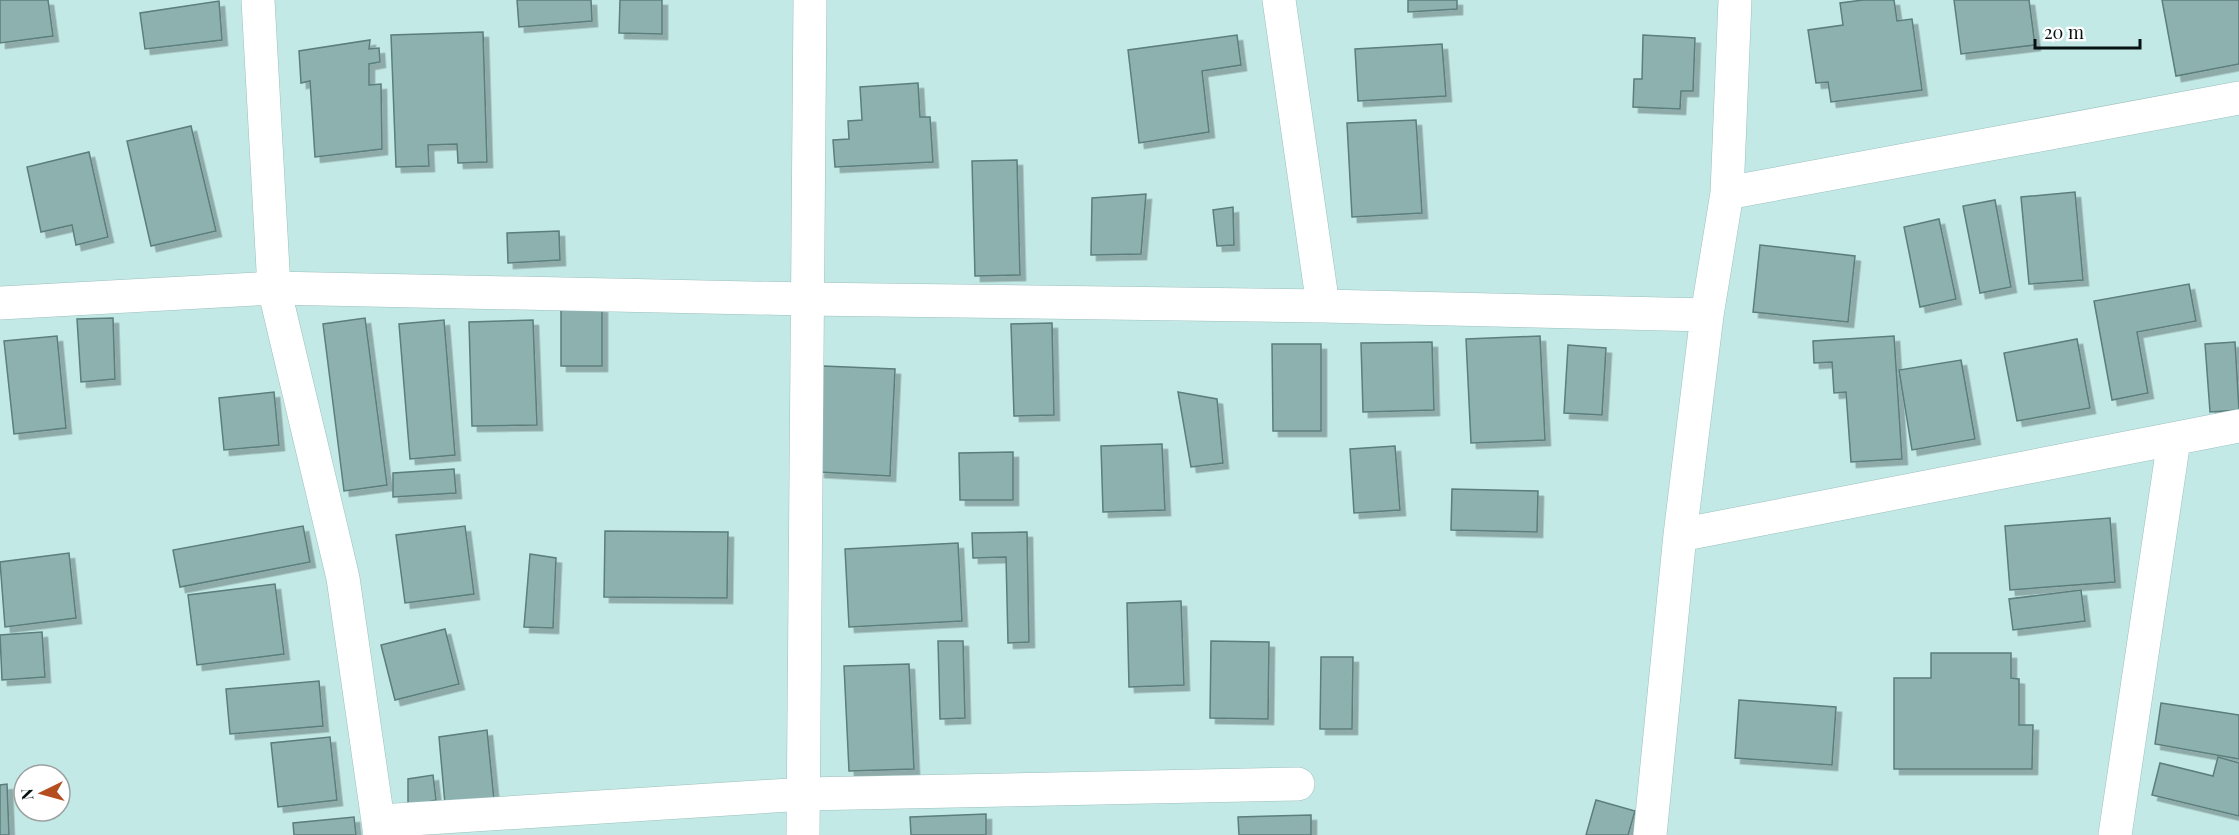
<svg xmlns="http://www.w3.org/2000/svg" width="2239" height="835" viewBox="0 0 2239 835" font-family="'Playfair Display',serif">
	<style>
		.building { fill: #8db1af; stroke: #5b7e7c; stroke-width: 1.5; filter: url(#shadow) }
		.lines { fill: none; stroke-linecap: round; stroke-linejoin: round }
		.street-casing { stroke: #9bc0be; stroke-width: 34 }
		.street { stroke: #fff; stroke-width: 33 }
	</style>
	<defs>
		<filter id="shadow"><feDropShadow dx="5.5" dy="5.5" stdDeviation="0" flood-color="#0004"/></filter>
	</defs>
	<rect width="100%" height="100%" fill="#c3e9e6"/>
	<path class="building" d="M 0,0 L 48,0 L 53,36 L 0,43 Z
		M 517,0 L 591,0 L 592,21 L 519,27 Z
		M 620,0 L 662,0 L 662,34 L 619,33 Z
		M 1408,0 L 1457,0 L 1457,9 L 1408,12 Z
		M 1863,0 L 1894,0 L 1897,21 L 1912,19 L 1922,90 L 1831,102 L 1828,82 L 1816,83 L 1808,30 L 1843,25 L 1840,3 Z
		M 1954,0 L 2029,0 L 2035,45 L 1961,54 Z
		M 2162,0 L 2239,0 L 2239,64 L 2176,76 Z
		M 219,1 L 222,40 L 145,49 L 140,13 Z
		M 483,32 L 487,162 L 458,163 L 457,144 L 428,145 L 429,166 L 396,167 L 391,35 Z
		M 1237,35 L 1241,65 L 1202,71 L 1209,132 L 1139,143 L 1128,50 Z
		M 1643,35 L 1695,38 L 1693,91 L 1681,91 L 1680,109 L 1633,107 L 1634,79 L 1642,79 Z
		M 370,40 L 369,49 L 379,48 L 380,62 L 369,64 L 369,85 L 381,84 L 382,149 L 315,157 L 310,81 L 301,83 L 299,51 Z
		M 1442,44 L 1446,96 L 1358,101 L 1355,49 Z
		M 918,83 L 920,117 L 930,117 L 933,162 L 835,167 L 833,140 L 849,139 L 848,121 L 862,120 L 860,87 Z
		M 1416,120 L 1422,213 L 1352,217 L 1347,123 Z
		M 191,126 L 216,231 L 151,246 L 127,141 Z
		M 89,152 L 108,237 L 76,245 L 72,225 L 41,232 L 27,167 Z
		M 1017,160 L 1020,275 L 975,276 L 972,161 Z
		M 2075,192 L 2083,280 L 2029,284 L 2021,197 Z
		M 1146,194 L 1141,254 L 1091,255 L 1092,198 Z
		M 1995,200 L 2011,287 L 1980,293 L 1963,206 Z
		M 1233,207 L 1234,245 L 1217,246 L 1213,210 Z
		M 1939,219 L 1956,299 L 1920,307 L 1904,227 Z
		M 559,231 L 560,260 L 508,263 L 507,233 Z
		M 1760,245 L 1855,256 L 1848,322 L 1753,312 Z
		M 2189,284 L 2196,321 L 2137,332 L 2148,393 L 2112,400 L 2094,301 Z
		M 561,307 L 602,307 L 602,366 L 561,366 Z
		M 113,318 L 115,379 L 81,382 L 77,319 Z
		M 365,318 L 387,485 L 344,491 L 323,324 Z
		M 444,320 L 455,455 L 410,459 L 399,324 Z
		M 533,320 L 537,425 L 472,426 L 469,322 Z
		M 1052,323 L 1054,415 L 1014,416 L 1011,324 Z
		M 57,336 L 66,428 L 14,434 L 4,341 Z
		M 1540,336 L 1545,440 L 1471,443 L 1466,339 Z
		M 1894,336 L 1902,459 L 1851,462 L 1846,392 L 1834,393 L 1832,362 L 1814,363 L 1813,341 Z
		M 2077,339 L 2090,408 L 2017,421 L 2004,353 Z
		M 1432,342 L 1434,410 L 1363,412 L 1361,343 Z
		M 2235,342 L 2239,410 L 2210,412 L 2205,344 Z
		M 1272,344 L 1321,344 L 1321,431 L 1273,431 Z
		M 1568,345 L 1606,348 L 1602,415 L 1564,413 Z
		M 1961,360 L 1975,439 L 1912,450 L 1899,370 Z
		M 823,366 L 895,369 L 890,476 L 819,472 Z
		M 274,392 L 279,445 L 224,450 L 219,398 Z
		M 1178,392 L 1217,399 L 1223,463 L 1191,467 Z
		M 1162,444 L 1165,510 L 1103,512 L 1101,446 Z
		M 1395,446 L 1400,510 L 1354,513 L 1350,449 Z
		M 1013,452 L 1013,500 L 960,500 L 959,453 Z
		M 454,469 L 456,493 L 393,497 L 393,473 Z
		M 1452,489 L 1538,491 L 1537,532 L 1451,530 Z
		M 2110,518 L 2115,582 L 2010,590 L 2005,526 Z
		M 303,526 L 310,562 L 180,587 L 173,550 Z
		M 465,526 L 474,594 L 405,603 L 396,535 Z
		M 605,531 L 728,532 L 727,598 L 604,597 Z
		M 1027,532 L 1029,642 L 1008,643 L 1006,557 L 973,558 L 972,533 Z
		M 958,543 L 962,621 L 849,627 L 845,549 Z
		M 69,553 L 76,618 L 5,627 L 0,562 Z
		M 530,554 L 556,558 L 553,628 L 524,627 Z
		M 275,584 L 284,654 L 197,665 L 188,595 Z
		M 2081,590 L 2085,621 L 2013,630 L 2009,599 Z
		M 1181,601 L 1184,685 L 1129,687 L 1127,603 Z
		M 445,629 L 459,684 L 395,700 L 381,645 Z
		M 42,632 L 45,677 L 2,680 L 0,635 Z
		M 938,641 L 963,641 L 965,718 L 940,719 Z
		M 1211,641 L 1269,642 L 1268,719 L 1210,718 Z
		M 1931,653 L 2011,653 L 2011,678 L 2019,679 L 2019,725 L 2033,725 L 2032,769 L 1894,769 L 1894,678 L 1931,678 Z
		M 1321,657 L 1353,657 L 1352,729 L 1320,729 Z
		M 909,664 L 914,769 L 849,771 L 844,666 Z
		M 319,681 L 323,726 L 230,734 L 226,689 Z
		M 1739,700 L 1836,707 L 1832,765 L 1735,758 Z
		M 2161,703 L 2239,715 L 2239,759 L 2155,744 Z
		M 487,730 L 494,800 L 445,804 L 439,737 Z
		M 330,737 L 337,800 L 278,807 L 271,743 Z
		M 2218,757 L 2239,763 L 2239,816 L 2152,795 L 2160,763 L 2213,776 Z
		M 433,775 L 436,800 L 408,807 L 408,779 Z
		M 7,784 L 9,835 L 0,835 L 0,785 Z
		M 1596,800 L 1635,811 L 1628,835 L 1586,835 Z
		M 986,814 L 986,835 L 911,835 L 910,817 Z
		M 1311,815 L 1311,835 L 1239,835 L 1238,817 Z
		M 354,817 L 356,835 L 294,835 L 293,823 Z"/>
	<g class="lines">
		<g class="street-casing">
			<path id="street" d="M 258,0 L 274,288 L 343,578 L 380,835
				M 1279,0 L 1323,306
				M 1727,193 L 2239,98
				M 0,303 L 274,288 L 806,299 L 1323,306 L 1707,315
				M 1680,535 L 2239,426
				M 380,821 L 805,794 L 1298,784
				M 803,835 L 810,0
				M 1650,835 L 1680,535 L 1707,315 L 1727,193 L 1735,0
				M 2115,835 L 2174,440"/>
		</g>
		<use href="#street" class="street"/>
	</g>
	<g transform="translate(42 793) rotate(265)"><circle r="28" fill="#ffffff" stroke="#9ba1a1" stroke-width="1.5"/>
	<path d="M0-4.5L10 22L0 15L-10 22Z" fill="#b44e21"/>
	<text y="-9" font-size="16" font-weight="bold" text-anchor="middle" fill="#061313">N</text>
	</g>
	<path d="M2035 39v9h105v-9" fill="none" stroke="#061313" stroke-width="3"/>
	<text x="2044" y="39" font-size="18" fill="#061313" stroke="#ffffff" stroke-width="4.5" paint-order="stroke">20 m</text>
</svg>
